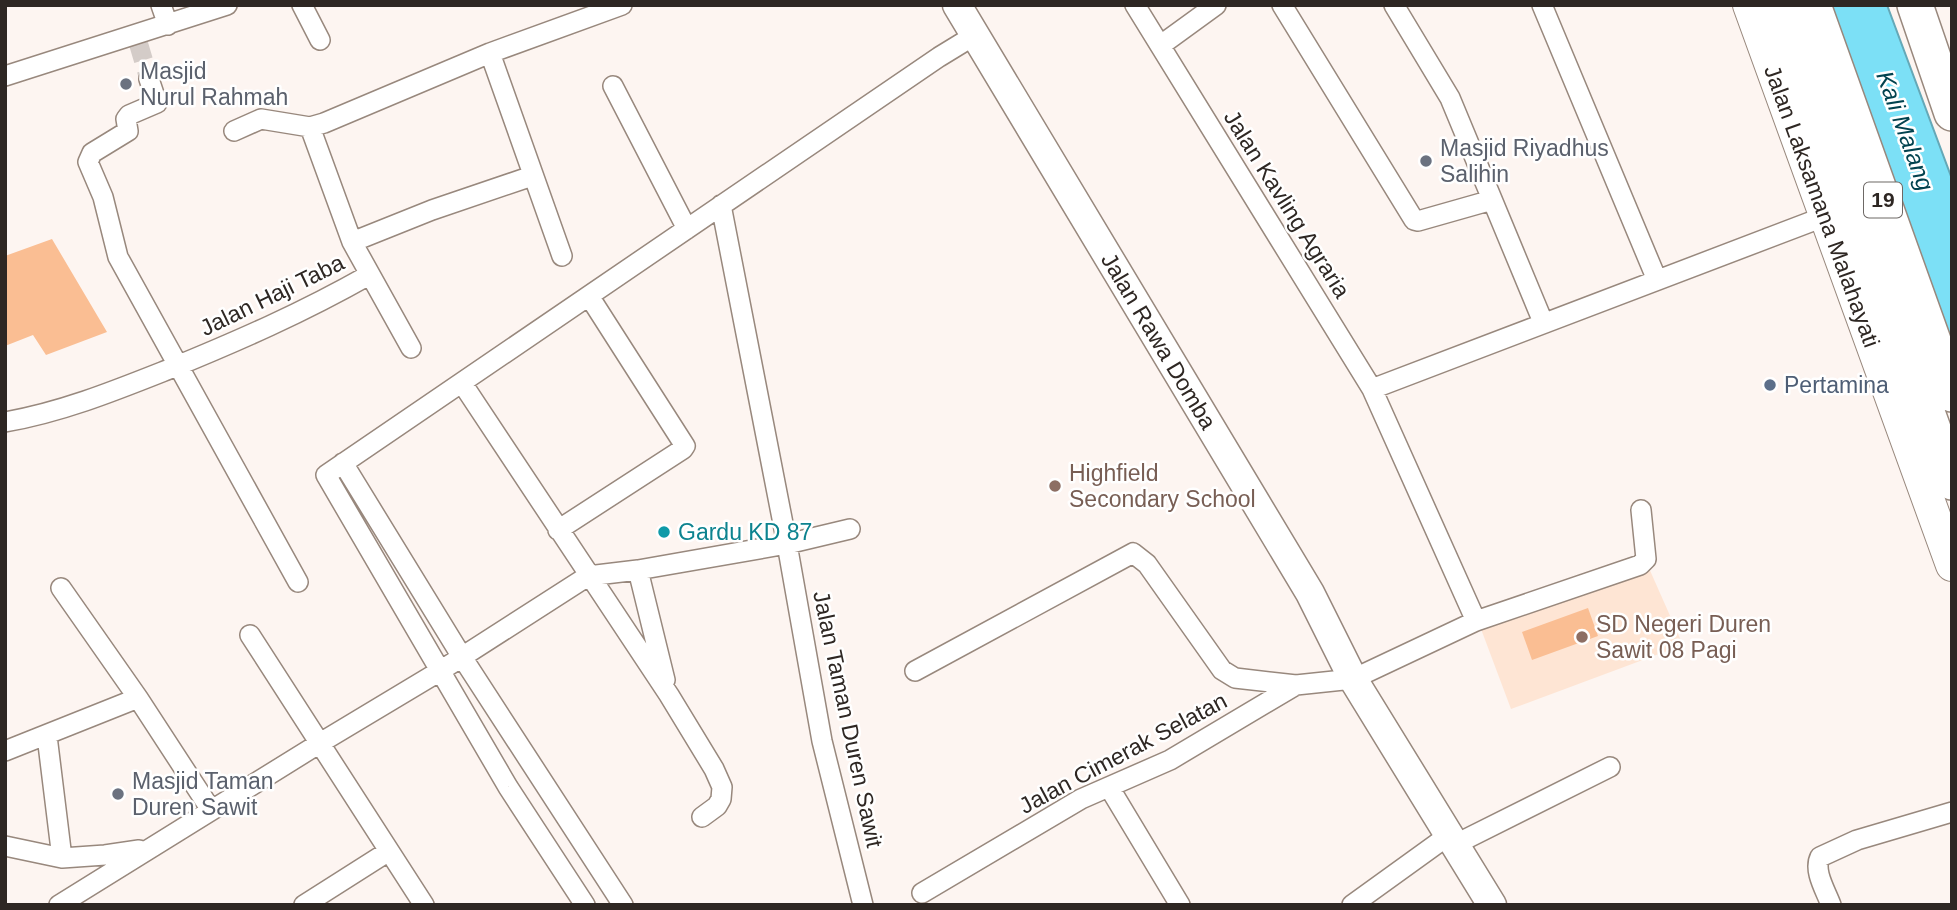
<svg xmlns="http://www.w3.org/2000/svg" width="1957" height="910" viewBox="0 0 1957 910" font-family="Helvetica,sans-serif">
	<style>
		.built { fill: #fee5d4 }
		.green { fill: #fabe93 }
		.water { fill: #7ce0f6; stroke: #65a8b7; stroke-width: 2 }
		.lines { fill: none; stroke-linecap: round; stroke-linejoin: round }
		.street-tunnel { stroke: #d4ccc8; stroke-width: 19; stroke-dasharray: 19 10; stroke-linecap: butt }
		.street-casing { stroke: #98887d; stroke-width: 22 }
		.secondary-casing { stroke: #98887d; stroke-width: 31 }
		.primary-casing { stroke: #98887d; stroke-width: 34 }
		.highway-casing { stroke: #98887d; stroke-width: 38 }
		.street { stroke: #fff; stroke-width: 19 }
		.secondary { stroke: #fff; stroke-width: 28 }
		.primary { stroke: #fff; stroke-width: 32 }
		.highway { stroke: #fff; stroke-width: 35 }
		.worship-dot { fill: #6b7280; stroke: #fff; stroke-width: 2.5 }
		.service-dot { fill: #5c6f8a; stroke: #fff; stroke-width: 2.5 }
		.education-dot { fill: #8d6e63; stroke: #fff; stroke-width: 2.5 }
		.culture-dot { fill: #0f9aa8; stroke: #fff; stroke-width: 2.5 }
		.labels { text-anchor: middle; stroke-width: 5; stroke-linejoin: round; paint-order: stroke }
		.shield { fill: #fff; stroke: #6d6865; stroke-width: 2 }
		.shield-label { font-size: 21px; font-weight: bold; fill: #2e2723 }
		.worship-label { font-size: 23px; fill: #5b616d; stroke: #fff; text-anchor: start }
		.street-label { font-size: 23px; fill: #2e2723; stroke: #fff }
		.service-label { font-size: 23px; fill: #4e5e75; stroke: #fff; text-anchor: start }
		.education-label { font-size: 23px; fill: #785e54; stroke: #fff; text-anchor: start }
		.culture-label { font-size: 23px; fill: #0d838f; stroke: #fff; text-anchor: start }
		.water-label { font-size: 24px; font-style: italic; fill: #02434f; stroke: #fff }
	</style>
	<rect width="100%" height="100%" fill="#fdf5f1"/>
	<path class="built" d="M 1648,566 L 1683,645 L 1511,709 L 1481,629 Z"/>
	<path class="green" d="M 52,239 L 107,332 L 46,355 L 33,335 L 5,346 L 5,256 Z
		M 1588,608 L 1598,636 L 1532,660 L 1522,632 Z"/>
	<path class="water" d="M 1811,5 L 1887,5 L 1952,179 L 1952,394 Z"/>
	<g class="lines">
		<path class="street-tunnel" d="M 138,42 L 149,79"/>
		<g class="street-casing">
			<path id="street" d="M 161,5 L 168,25
				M 302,5 L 320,40
				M 1135,5 L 1372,389 L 1476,621
				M 1282,5 L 1414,220 L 1418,221 L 1492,200
				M 1394,5 L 1450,98 L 1543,322
				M 1542,5 L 1657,280
				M 1161,45 L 1216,5
				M 490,53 L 562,256
				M 5,76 L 227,5
				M 149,79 L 157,103 L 129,115 L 126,119 L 128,131 L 92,153 L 88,162 L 103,197 L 118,257 L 298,582
				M 613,86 L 687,229
				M 310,127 L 352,242 L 411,348
				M 234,131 L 261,119 L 310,127 L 324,123 L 490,53 L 622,5
				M 721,205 L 787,544 L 822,741 L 863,905
				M 352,242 L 432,210 L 532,176
				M 462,383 L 669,695 L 714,769 L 722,787 L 721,799 L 717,806 L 702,817
				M 1372,389 L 1826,216
				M 5,422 C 62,412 114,391 167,370 C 238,341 302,313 369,275
				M 343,463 L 462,657 L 623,905
				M 558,530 L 683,449 L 685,446 L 589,296
				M 638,570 L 665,680
				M 61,588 L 138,698 L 211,810
				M 250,635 L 424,905
				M 915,671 L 1133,553 L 1147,564 L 1222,670 L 1235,678 L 1296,685
				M 47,736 L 62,858
				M 5,751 L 138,698
				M 1109,787 L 1180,905
				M 1456,844 L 1610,767
				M 5,846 L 62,858 L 105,855 L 139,850
				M 922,893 L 1081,799 L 1170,760 L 1296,685 L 1353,679 L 1476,621 L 1640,565 L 1646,559 L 1641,510
				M 59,905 L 320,743 L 440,671 L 588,576 L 638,570 L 787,544 L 850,529
				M 304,905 L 389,851
				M 585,905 L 508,787 L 326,475 L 939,57 L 975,35
				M 1352,905 L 1449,835
				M 1831,905 C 1826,891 1813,871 1820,857 L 1857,840 L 1952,812"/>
		</g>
		<g class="secondary-casing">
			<g id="secondary">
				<path id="s1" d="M 957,5 L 1310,593 L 1353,679 L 1492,905"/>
			</g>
		</g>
		<g class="primary-casing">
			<g id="primary">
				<path id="s2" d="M 1749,5 L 1952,565"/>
			</g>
		</g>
		<g class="highway-casing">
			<path id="highway" d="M 1781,5 L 1952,482
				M 1813,5 L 1952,394
				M 1915,5 L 1952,113"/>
		</g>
		<use href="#street" class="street"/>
		<use href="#secondary" class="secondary"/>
		<use href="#primary" class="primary"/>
		<use href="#highway" class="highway"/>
	</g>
	<g class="worship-dot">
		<circle cx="126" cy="84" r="7"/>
		<circle cx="1426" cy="161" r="7"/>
		<circle cx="118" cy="794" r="7"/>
	</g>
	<circle class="service-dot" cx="1770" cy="385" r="7"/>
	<g class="education-dot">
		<circle cx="1055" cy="486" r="7"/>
		<circle cx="1582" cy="637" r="7"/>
	</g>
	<circle class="culture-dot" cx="664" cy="532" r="7"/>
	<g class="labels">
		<rect class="shield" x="1864" y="182.5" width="38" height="35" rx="5"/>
		<g class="shield-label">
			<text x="1883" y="207">19</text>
		</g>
		<g class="worship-label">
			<text x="140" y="79">Masjid<tspan x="140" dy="26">Nurul Rahmah</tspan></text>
			<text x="1440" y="156">Masjid Riyadhus<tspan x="1440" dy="26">Salihin</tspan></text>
			<text x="132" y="789">Masjid Taman<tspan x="132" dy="26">Duren Sawit</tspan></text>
		</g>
		<g class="street-label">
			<text transform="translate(1287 204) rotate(58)" y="8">Jalan Kavling Agraria</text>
			<text dy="8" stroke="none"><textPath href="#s2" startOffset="214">Jalan Laksamana Malahayati</textPath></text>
			<text transform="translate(272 295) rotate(-26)" y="8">Jalan Haji Taba</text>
			<text dy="8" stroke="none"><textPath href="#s1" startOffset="392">Jalan Rawa Domba</textPath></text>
			<text transform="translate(848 719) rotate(78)" y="8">Jalan Taman Duren Sawit</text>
			<text transform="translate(1123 753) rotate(-28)" y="8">Jalan Cimerak Selatan</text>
		</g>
		<g class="service-label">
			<text x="1784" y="393">Pertamina</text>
		</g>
		<g class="education-label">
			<text x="1069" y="481">Highfield<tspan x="1069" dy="26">Secondary School</tspan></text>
			<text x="1596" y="632">SD Negeri Duren<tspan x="1596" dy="26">Sawit 08 Pagi</tspan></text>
		</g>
		<g class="culture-label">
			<text x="678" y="540">Gardu KD 87</text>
		</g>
		<g class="water-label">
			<text transform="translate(1905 131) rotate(70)" y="8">Kali Malang</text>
		</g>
	</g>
	<rect width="1957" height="910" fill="none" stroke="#2e2723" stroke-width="14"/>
</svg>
